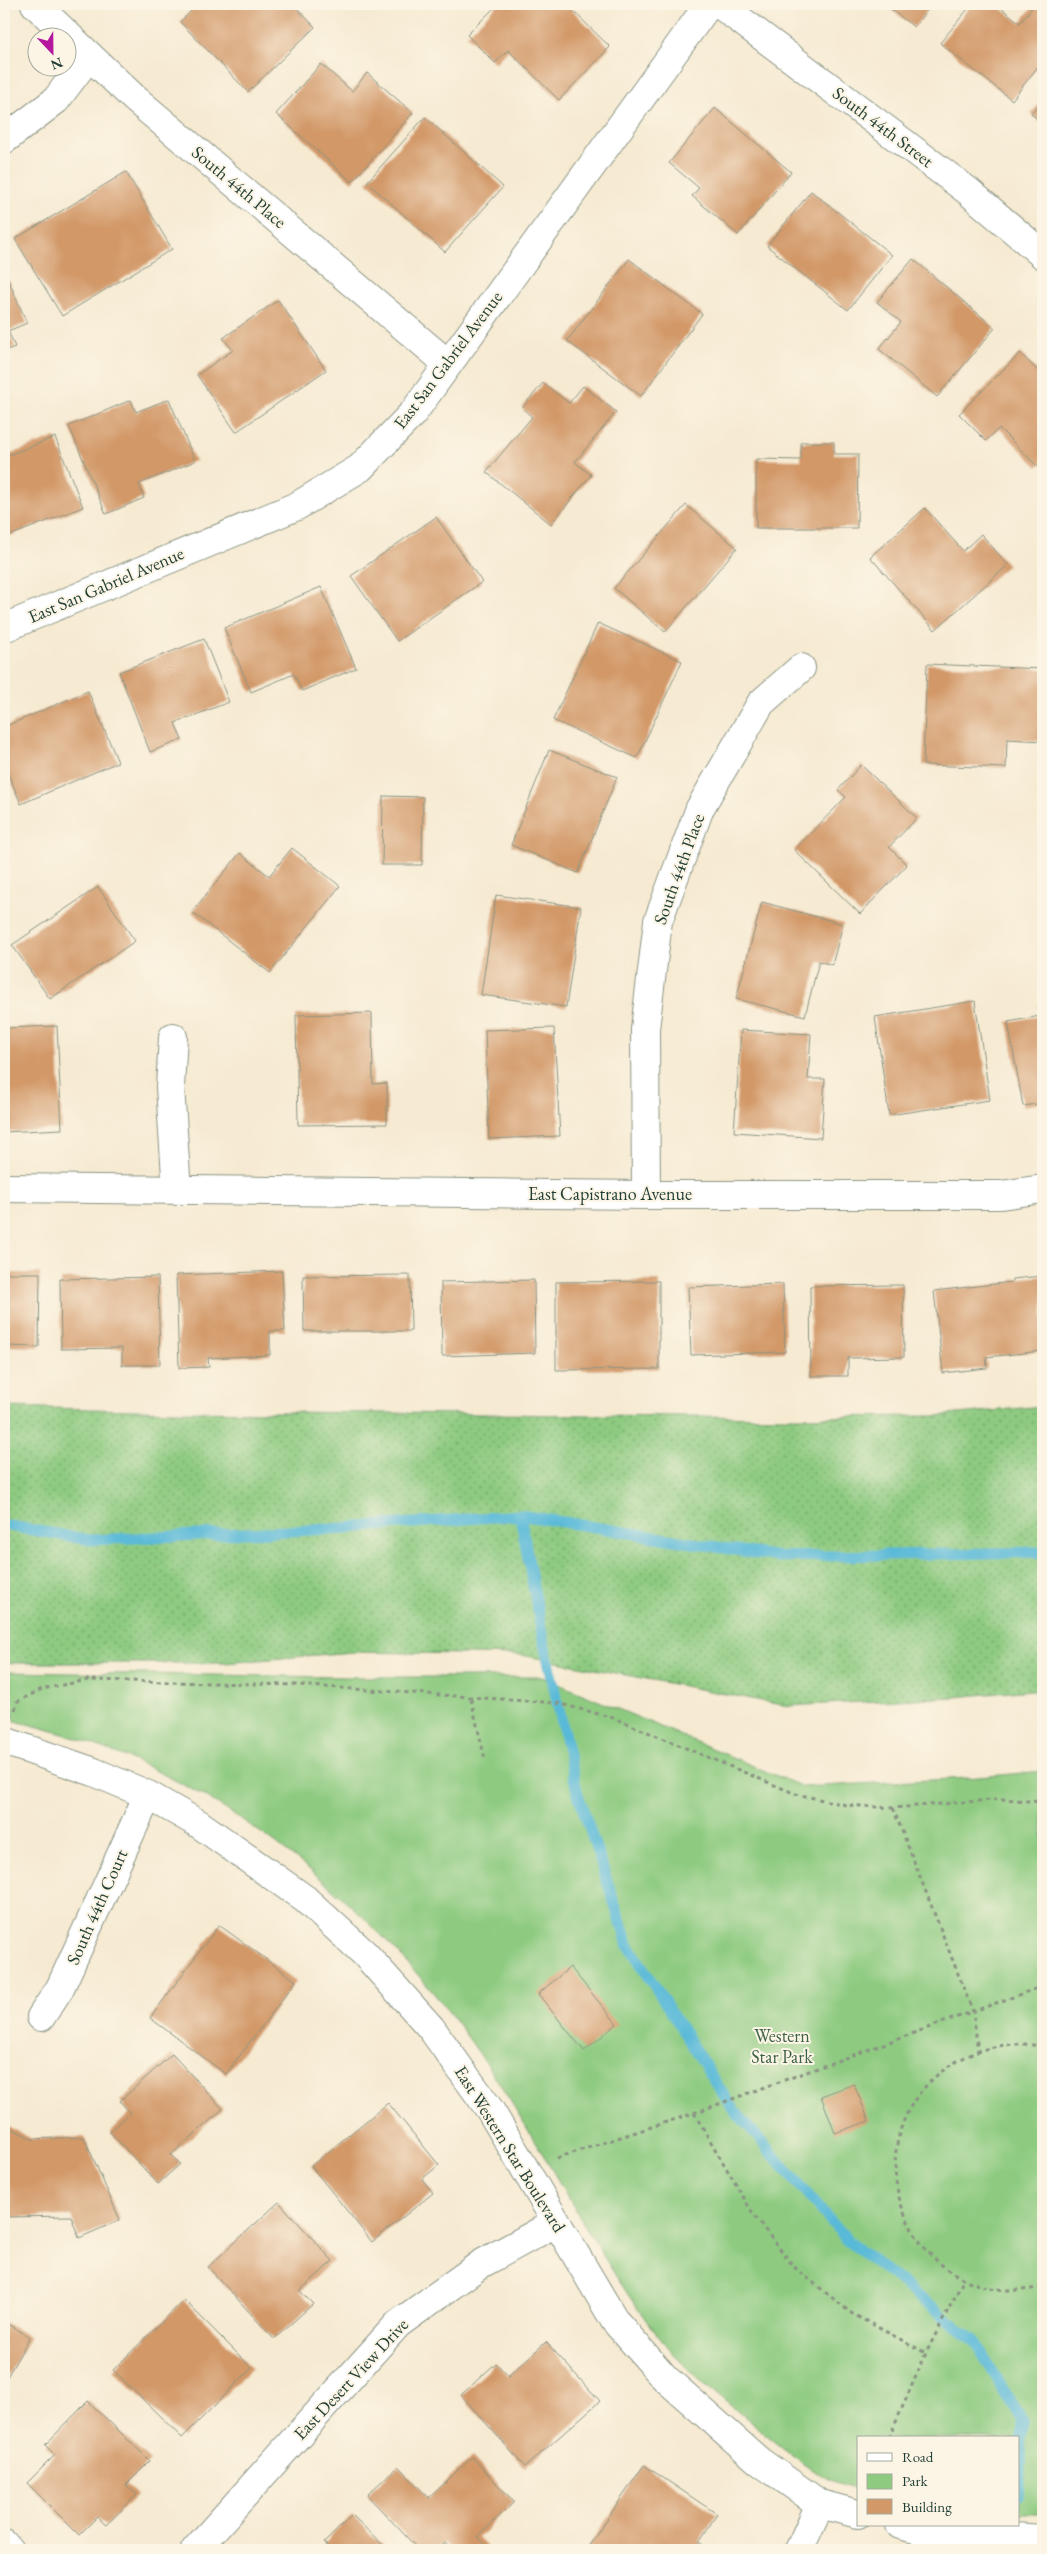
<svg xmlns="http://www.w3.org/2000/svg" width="1047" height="2554" viewBox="0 0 1047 2554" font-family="'EB Garamond',serif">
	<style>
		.grass { fill: url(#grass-dots); stroke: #56845a }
		.park { fill: #8ecb81; stroke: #56845a }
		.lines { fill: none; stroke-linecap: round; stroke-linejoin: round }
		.stream { stroke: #59b9d8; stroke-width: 11 }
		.building { fill: #d29868 }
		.minor-casing { stroke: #8a9483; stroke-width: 30 }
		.path { stroke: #8a9483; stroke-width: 3; stroke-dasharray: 4 4; stroke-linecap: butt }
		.minor { stroke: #fff; stroke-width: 28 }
		.labels { text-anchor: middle; stroke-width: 4; stroke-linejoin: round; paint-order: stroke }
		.street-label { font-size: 18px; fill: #1f3d34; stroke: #fcf5e5 }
		.park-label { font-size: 18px; fill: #3b6047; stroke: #fcf5e5 }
	</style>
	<defs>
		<pattern id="grass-dots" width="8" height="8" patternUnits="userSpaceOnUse" patternTransform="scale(1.25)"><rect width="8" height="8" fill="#8ecb81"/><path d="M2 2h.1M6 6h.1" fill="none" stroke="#73a66a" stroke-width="1.8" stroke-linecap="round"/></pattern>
	</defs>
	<rect width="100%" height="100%" fill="#fcf5e5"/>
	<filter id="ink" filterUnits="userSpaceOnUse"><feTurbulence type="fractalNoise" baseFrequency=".02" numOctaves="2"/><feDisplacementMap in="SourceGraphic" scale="10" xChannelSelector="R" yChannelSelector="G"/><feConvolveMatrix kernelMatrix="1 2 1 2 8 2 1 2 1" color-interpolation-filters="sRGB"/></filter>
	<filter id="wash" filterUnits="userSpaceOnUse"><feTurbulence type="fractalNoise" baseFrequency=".0096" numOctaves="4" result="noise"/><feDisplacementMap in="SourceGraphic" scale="20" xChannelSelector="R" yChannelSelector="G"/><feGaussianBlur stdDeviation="1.12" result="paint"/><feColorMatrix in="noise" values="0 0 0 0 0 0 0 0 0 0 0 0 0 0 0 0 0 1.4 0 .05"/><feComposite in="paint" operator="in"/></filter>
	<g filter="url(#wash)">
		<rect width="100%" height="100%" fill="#f6ead2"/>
		<path class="grass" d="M 1043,1406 L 1043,1689 L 954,1697 L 788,1706 L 521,1655 L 352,1652 L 225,1663 L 4,1663 L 4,1407 L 176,1411 L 794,1417 L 936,1416 Z"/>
		<path class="park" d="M 4,1672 L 346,1677 L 542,1677 L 803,1787 L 968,1778 L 1043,1771 L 1043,2514 L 1018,2514 L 1018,2438 L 858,2438 L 858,2488 C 849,2486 838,2484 830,2480 C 806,2468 771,2438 749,2421 C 727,2402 702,2384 682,2363 C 649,2329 624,2289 599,2249 C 548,2166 502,2077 440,2001 C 331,1867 185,1760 15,1721 L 4,1683 Z"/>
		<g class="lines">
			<path class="stream" d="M 520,1515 L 541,1629 L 577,1791 L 628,1944 L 730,2105 L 847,2240 L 974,2340 L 1023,2422 L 1018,2495
				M 4,1525 L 90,1540 L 332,1529 L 520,1515 L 779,1557 L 1043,1552"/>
		</g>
		<g id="blocks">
			<path class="building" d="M 198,4 L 293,4 L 315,27 L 248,92 L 180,22 Z
				M 498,4 L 566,4 L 610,47 L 559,100 L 508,50 L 495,63 L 467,35 Z
				M 884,4 L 932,4 L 914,27 Z
				M 972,4 L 996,4 L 1020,23 L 1034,5 L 1043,12 L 1043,60 L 1012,100 L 940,43 Z
				M 321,64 L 352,91 L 367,73 L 413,113 L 352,182 L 276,114 Z
				M 1043,100 L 1043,125 L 1031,113 Z
				M 715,108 L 791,172 L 738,235 L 692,196 L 699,188 L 669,163 Z
				M 425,117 L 503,187 L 445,252 L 367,182 Z
				M 126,172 L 172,249 L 62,316 L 15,239 Z
				M 811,191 L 892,255 L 848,310 L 767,246 Z
				M 629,259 L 702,314 L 641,396 L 567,341 Z
				M 913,259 L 995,328 L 937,397 L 879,349 L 901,322 L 877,302 Z
				M 4,270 L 27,323 L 8,331 L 15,347 L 4,351 Z
				M 278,300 L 326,370 L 236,432 L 197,375 L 233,350 L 223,338 Z
				M 1020,353 L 1043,376 L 1043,462 L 1038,467 L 999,428 L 986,441 L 959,414 Z
				M 543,383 L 569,403 L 583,386 L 616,412 L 575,462 L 591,475 L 551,524 L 486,472 L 532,417 L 522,408 Z
				M 169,399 L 195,461 L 139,484 L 144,498 L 106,514 L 69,426 L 131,400 L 136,412 Z
				M 55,437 L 83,507 L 4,538 L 4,451 L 6,456 Z
				M 801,442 L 834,442 L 834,454 L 858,454 L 857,528 L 756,528 L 756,459 L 801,460 Z
				M 686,505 L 737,548 L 665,632 L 614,588 Z
				M 925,508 L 963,551 L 981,534 L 1008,565 L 935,630 L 870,557 Z
				M 436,517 L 482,582 L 397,641 L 351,576 Z
				M 321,587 L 356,668 L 302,691 L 294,674 L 251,692 L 224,628 Z
				M 598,623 L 682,661 L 637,758 L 553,720 Z
				M 204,639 L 229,702 L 175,723 L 182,740 L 150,752 L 119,672 Z
				M 927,664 L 1043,669 L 1043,741 L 1007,739 L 1006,768 L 923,765 Z
				M 88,691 L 118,762 L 21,804 L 4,764 L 4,727 Z
				M 549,750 L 617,777 L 578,873 L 511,845 Z
				M 861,765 L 917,818 L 889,847 L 907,865 L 860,914 L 794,850 L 846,797 L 838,790 Z
				M 383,796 L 423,797 L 422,865 L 382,865 Z
				M 292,848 L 340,886 L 270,973 L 192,912 L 240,853 L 269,876 Z
				M 98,887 L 135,941 L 50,999 L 12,945 Z
				M 496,895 L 581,907 L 566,1007 L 481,995 Z
				M 762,902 L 843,924 L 832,965 L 819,961 L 805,1016 L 736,999 Z
				M 975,1001 L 990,1100 L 889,1115 L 875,1017 Z
				M 1043,1005 L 1043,1103 L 1023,1106 L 1008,1022 L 1040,1016 L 1038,1006 Z
				M 372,1013 L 373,1084 L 387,1083 L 387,1124 L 298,1125 L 296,1015 Z
				M 57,1026 L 62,1129 L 4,1132 L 4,1028 Z
				M 554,1028 L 560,1136 L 489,1139 L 485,1030 Z
				M 741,1030 L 811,1034 L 808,1079 L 825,1079 L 821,1138 L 734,1132 Z
				M 282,1271 L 285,1331 L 270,1331 L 270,1355 L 208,1358 L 209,1367 L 179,1368 L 176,1275 Z
				M 4,1273 L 40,1273 L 39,1347 L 4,1346 Z
				M 410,1275 L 411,1331 L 304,1331 L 303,1276 Z
				M 1043,1276 L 1043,1351 L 986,1357 L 987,1368 L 943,1373 L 934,1291 L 1012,1282 L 1012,1279 Z
				M 158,1277 L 160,1365 L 122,1365 L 122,1348 L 61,1349 L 60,1279 Z
				M 534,1280 L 535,1353 L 442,1356 L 441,1282 Z
				M 659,1281 L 659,1369 L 556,1370 L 556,1282 Z
				M 783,1284 L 785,1352 L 691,1355 L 688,1287 Z
				M 903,1285 L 904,1357 L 848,1358 L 848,1376 L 811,1376 L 810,1286 Z
				M 219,1925 L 296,1981 L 226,2074 L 150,2018 Z
				M 570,1967 L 617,2024 L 584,2051 L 538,1994 Z
				M 172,2054 L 223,2109 L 171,2155 L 180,2164 L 158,2184 L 110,2132 L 130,2113 L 120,2101 Z
				M 854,2084 L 869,2121 L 835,2133 L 821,2096 Z
				M 388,2103 L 439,2165 L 422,2179 L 433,2193 L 372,2242 L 311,2166 Z
				M 4,2124 L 32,2139 L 84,2137 L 120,2220 L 79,2238 L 71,2216 L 4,2217 Z
				M 279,2202 L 333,2261 L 300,2291 L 313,2304 L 274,2339 L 208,2267 Z
				M 184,2300 L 252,2368 L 182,2438 L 113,2370 Z
				M 4,2322 L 30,2337 L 4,2382 Z
				M 546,2342 L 600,2401 L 525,2467 L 461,2395 L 496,2363 L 508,2376 Z
				M 88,2401 L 150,2461 L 126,2485 L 137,2495 L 106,2525 L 97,2517 L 79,2535 L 27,2483 L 55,2455 L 45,2445 Z
				M 472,2457 L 514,2502 L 478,2537 L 491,2550 L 452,2550 L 445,2543 L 437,2550 L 419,2550 L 367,2495 L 398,2466 L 429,2498 Z
				M 644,2465 L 717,2514 L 699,2542 L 704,2546 L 702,2550 L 586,2550 Z
				M 352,2515 L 388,2550 L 332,2550 L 324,2543 Z"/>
		</g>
	</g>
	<g filter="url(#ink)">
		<use href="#blocks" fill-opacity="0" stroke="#8a9483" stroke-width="1"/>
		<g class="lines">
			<g class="minor-casing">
				<path id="minor" d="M 35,4 L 134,98 L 448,364
					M 719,4 L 968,191 L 1043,255
					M 4,140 L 56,100 L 89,56
					M 4,628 L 297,506 L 360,468 L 413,413 L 709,4
					M 173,1037 L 170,1087 L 177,1191
					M 4,1188 L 646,1195 L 1001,1195 L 1043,1189
					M 646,1195 L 645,1029 L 658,921 L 700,808 L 761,703 L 801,668
					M 4,1741 L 94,1772 L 148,1795 L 199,1824 L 305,1899 L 365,1954 L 431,2028 L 490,2110 L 615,2321 L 665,2378 L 759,2461 L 820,2504 L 858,2514
					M 41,2017 L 60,1988 L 148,1795
					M 900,2525 L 923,2531 L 1043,2539
					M 4,2544 L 9,2550
					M 195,2550 L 398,2324 L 481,2264 L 557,2222
					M 799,2550 L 820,2504"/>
			</g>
			<path class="path" d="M 471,1699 L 485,1759
				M 15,1710 L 17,1702 L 42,1689 L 88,1680 L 296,1685 L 557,1703 L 614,1718 L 796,1794 L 846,1805 L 893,1808 L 1002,1799 L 1043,1802
				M 893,1808 L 973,2012 L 978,2051
				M 1043,2047 C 1016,2040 987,2046 963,2058 C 835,2124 903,2317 1043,2287
				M 694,2113 L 755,2217 L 794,2267 L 851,2313 L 926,2353
				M 557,2158 L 694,2113 L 1043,1986
				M 889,2438 L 926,2353 L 964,2279"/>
			<use href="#minor" class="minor"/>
		</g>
	</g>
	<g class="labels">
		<g class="street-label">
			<text transform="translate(883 127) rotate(37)" y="6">South 44th Street</text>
			<text transform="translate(239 187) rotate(40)" y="6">South 44th Place</text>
			<text transform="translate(448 360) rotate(-53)" y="6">East San Gabriel Avenue</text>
			<text transform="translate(106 585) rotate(-23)" y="6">East San Gabriel Avenue</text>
			<text transform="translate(679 869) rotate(-70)" y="6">South 44th Place</text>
			<text x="610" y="1200">East Capistrano Avenue</text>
			<text transform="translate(97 1907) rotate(-66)" y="6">South 44th Court</text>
			<text transform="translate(510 2149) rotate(58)" y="6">East Western Star Boulevard</text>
			<text transform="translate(351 2379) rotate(-47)" y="6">East Desert View Drive</text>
		</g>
		<g class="park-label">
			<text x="782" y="2042">Western<tspan x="782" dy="21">Star Park</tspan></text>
		</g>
	</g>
	<rect width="1047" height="2554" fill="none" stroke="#fcf5e5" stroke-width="20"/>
	<rect x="857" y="2436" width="162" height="90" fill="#fcf5e5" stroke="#a4ab9e"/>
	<rect x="867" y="2453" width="25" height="8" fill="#ffffff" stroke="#a4ab9e"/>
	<text x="902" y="2462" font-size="15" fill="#1f3d34">Road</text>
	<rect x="867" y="2474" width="25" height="15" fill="#8ecb81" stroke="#a4ab9e"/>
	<text x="902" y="2486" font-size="15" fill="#1f3d34">Park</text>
	<rect x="867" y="2499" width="25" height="15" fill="#d29868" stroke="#a4ab9e"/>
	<text x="902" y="2512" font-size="15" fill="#1f3d34">Building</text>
	<g transform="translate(52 52) rotate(158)"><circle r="24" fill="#fcf5e5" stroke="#a4ab9e"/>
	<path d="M0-4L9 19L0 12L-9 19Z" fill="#b5179e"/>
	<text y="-8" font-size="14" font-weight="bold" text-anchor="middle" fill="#1f3d34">N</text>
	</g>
</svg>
